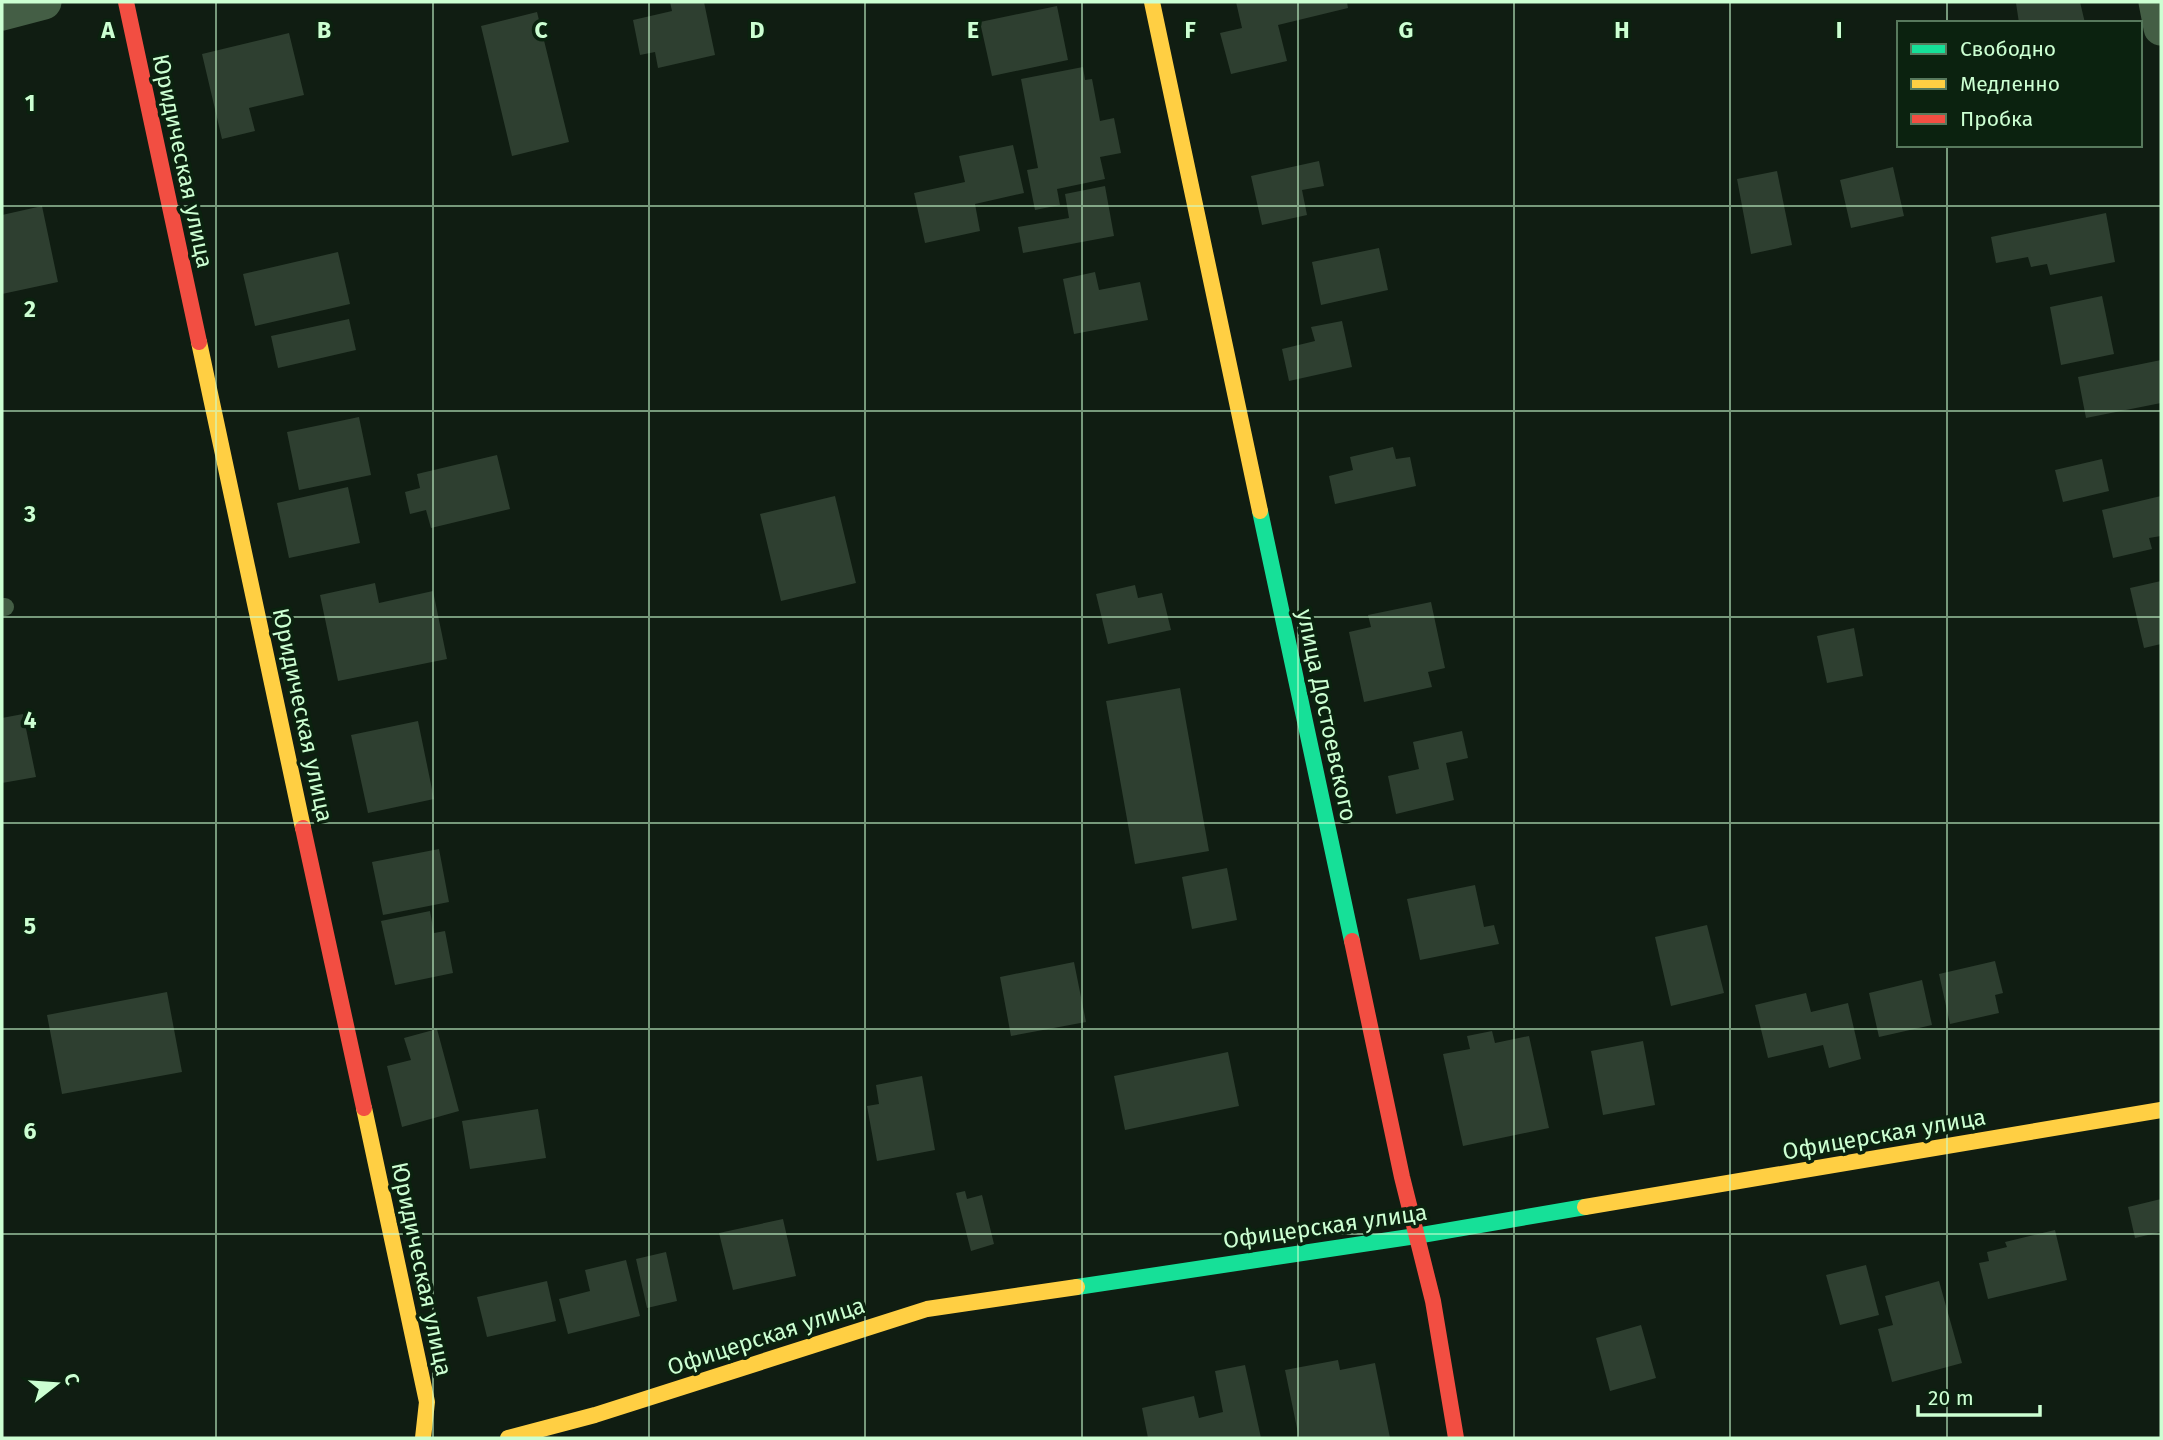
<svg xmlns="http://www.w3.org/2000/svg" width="2163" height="1440" viewBox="0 0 2163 1440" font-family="'Fira Sans',sans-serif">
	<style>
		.building { fill: #2e3f30 }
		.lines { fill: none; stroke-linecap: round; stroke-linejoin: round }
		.lane { stroke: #445e45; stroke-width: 18 }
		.street { stroke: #445e45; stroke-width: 35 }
		.fast { stroke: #16e098; stroke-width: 16 }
		.slow { stroke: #ffcf43; stroke-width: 16 }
		.jam { stroke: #f24e42; stroke-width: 16 }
		.grid { fill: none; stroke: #ccffd2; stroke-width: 2; stroke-opacity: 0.55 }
		.labels { text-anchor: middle; stroke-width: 7; stroke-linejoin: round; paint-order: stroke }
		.street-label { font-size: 23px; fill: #ccffd2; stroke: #0b220f }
		.grid-label { font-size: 23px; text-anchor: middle; font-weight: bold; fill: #ccffd2; stroke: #0b220f; stroke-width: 7; stroke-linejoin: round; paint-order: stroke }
	</style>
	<rect width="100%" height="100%" fill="#101d12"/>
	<path class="building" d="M 670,2 L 704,2 L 715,55 L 658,68 L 655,52 L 640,55 L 633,20 L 672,11 Z
		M 1236,2 L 1347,2 L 1348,8 L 1278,25 L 1287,61 L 1231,74 L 1220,33 L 1242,28 Z
		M 2023,2 L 2080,2 L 2085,23 L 2019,23 L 2016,3 Z
		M 1057,6 L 1068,60 L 992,76 L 980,22 Z
		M 537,12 L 569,142 L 512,156 L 481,26 Z
		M 289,33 L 304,95 L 249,108 L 255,131 L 222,139 L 202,54 Z
		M 1083,67 L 1085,80 L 1092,79 L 1100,121 L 1114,118 L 1121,153 L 1100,157 L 1105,179 L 1057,189 L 1060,205 L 1035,210 L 1027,170 L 1038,168 L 1021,79 Z
		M 1013,145 L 1024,193 L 975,204 L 980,231 L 925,243 L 914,193 L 965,182 L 959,156 Z
		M 1319,161 L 1324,186 L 1302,190 L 1307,215 L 1262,225 L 1251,176 Z
		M 1893,167 L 1904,216 L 1851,228 L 1840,180 Z
		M 1777,171 L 1792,245 L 1751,254 L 1737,179 Z
		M 1105,186 L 1114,236 L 1023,253 L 1018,227 L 1069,218 L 1065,194 Z
		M 42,206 L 58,282 L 2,294 L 2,215 Z
		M 2106,213 L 2115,262 L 2050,275 L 2047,264 L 2031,267 L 2028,257 L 1996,263 L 1991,237 Z
		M 1379,248 L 1388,290 L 1321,305 L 1312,262 Z
		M 338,252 L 350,304 L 255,326 L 243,274 Z
		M 1095,272 L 1099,290 L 1140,282 L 1148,320 L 1074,334 L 1063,279 Z
		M 2102,296 L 2114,354 L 2061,365 L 2050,307 Z
		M 349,319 L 356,350 L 278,368 L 271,336 Z
		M 1342,321 L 1352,367 L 1289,381 L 1282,349 L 1315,341 L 1311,327 Z
		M 2161,360 L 2161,403 L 2086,418 L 2078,377 Z
		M 359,417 L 371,475 L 299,490 L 287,432 Z
		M 1393,447 L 1396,459 L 1410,457 L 1416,486 L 1335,504 L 1329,476 L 1353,470 L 1350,457 Z
		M 497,455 L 510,509 L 431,528 L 426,510 L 410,514 L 405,492 L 420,488 L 417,474 Z
		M 2102,459 L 2109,491 L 2063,502 L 2055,470 Z
		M 348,487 L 360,543 L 289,558 L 277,503 Z
		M 835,496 L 856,583 L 781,601 L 760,514 Z
		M 2161,496 L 2161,536 L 2149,538 L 2152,549 L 2113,558 L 2102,510 Z
		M 2161,581 L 2161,644 L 2144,648 L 2130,588 Z
		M 375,583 L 379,603 L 433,591 L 447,659 L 338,681 L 320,595 Z
		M 1135,585 L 1138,598 L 1162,593 L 1171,630 L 1108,644 L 1096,594 Z
		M 1431,602 L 1445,668 L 1428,672 L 1432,687 L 1364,702 L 1349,632 L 1371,627 L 1368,615 Z
		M 1854,628 L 1863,676 L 1827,683 L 1817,636 Z
		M 1180,688 L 1209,851 L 1135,864 L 1106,701 Z
		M 23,714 L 36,777 L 2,783 L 2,718 Z
		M 418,721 L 434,799 L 368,813 L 351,735 Z
		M 1462,731 L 1468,758 L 1446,763 L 1454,800 L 1396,814 L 1388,776 L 1419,769 L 1413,742 Z
		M 439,849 L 449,902 L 383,915 L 372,862 Z
		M 1227,868 L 1237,920 L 1192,929 L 1182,877 Z
		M 1475,885 L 1484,927 L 1494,925 L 1499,944 L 1420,960 L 1407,899 Z
		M 430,911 L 434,933 L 445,931 L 453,973 L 395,985 L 381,921 Z
		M 1707,925 L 1724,993 L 1671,1006 L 1655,937 Z
		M 1995,961 L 2003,993 L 1995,995 L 1999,1013 L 1950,1024 L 1939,974 Z
		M 1074,962 L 1086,1022 L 1011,1036 L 1000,977 Z
		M 1922,980 L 1932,1025 L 1879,1037 L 1869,993 Z
		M 167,992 L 182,1072 L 62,1094 L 47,1015 Z
		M 1806,993 L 1811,1012 L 1848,1003 L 1861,1059 L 1829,1068 L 1823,1045 L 1768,1058 L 1755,1005 Z
		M 437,1029 L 459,1111 L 402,1127 L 387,1066 L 411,1060 L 404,1038 Z
		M 1492,1031 L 1495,1043 L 1529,1036 L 1549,1128 L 1463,1146 L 1443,1054 L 1470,1049 L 1467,1036 Z
		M 1643,1041 L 1655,1105 L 1603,1115 L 1591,1051 Z
		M 1228,1052 L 1239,1106 L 1125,1130 L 1114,1076 Z
		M 922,1076 L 935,1150 L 877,1161 L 867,1106 L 879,1104 L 876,1085 Z
		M 538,1109 L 546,1158 L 470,1169 L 462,1121 Z
		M 965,1191 L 967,1199 L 982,1195 L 994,1244 L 971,1251 L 956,1193 Z
		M 2161,1199 L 2161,1232 L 2135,1238 L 2128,1207 Z
		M 783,1219 L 796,1276 L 733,1290 L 719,1233 Z
		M 2055,1230 L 2067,1280 L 1988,1299 L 1979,1263 L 1989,1261 L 1987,1252 L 2007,1247 L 2005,1242 Z
		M 666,1252 L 677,1301 L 647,1308 L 636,1259 Z
		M 626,1260 L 640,1316 L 568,1334 L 559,1299 L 590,1291 L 585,1270 Z
		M 1866,1265 L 1879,1315 L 1840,1325 L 1826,1275 Z
		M 547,1281 L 556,1321 L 487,1337 L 477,1297 Z
		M 1939,1281 L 1962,1363 L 1892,1382 L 1878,1329 L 1893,1325 L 1885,1296 Z
		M 1641,1325 L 1656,1378 L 1610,1391 L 1596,1338 Z
		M 1338,1360 L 1340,1370 L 1375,1363 L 1390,1438 L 1299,1438 L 1285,1370 Z
		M 1245,1365 L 1261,1438 L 1148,1438 L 1142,1408 L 1194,1396 L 1199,1418 L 1223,1412 L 1215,1371 Z"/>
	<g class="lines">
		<path class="lane" d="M 2,607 L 5,607"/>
		<path class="street" d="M 2156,2 L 2161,28
			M 2,13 L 44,2"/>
		<path class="fast" d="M 1260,511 L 1352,941
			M 1077,1287 L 1416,1236 L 1585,1207"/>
		<path class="slow" d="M 1152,2 L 1260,511
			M 199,342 L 303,828
			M 364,1108 L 427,1402 L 423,1438
			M 1585,1207 L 2161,1110
			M 508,1438 L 595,1415 L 927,1309 L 1077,1287"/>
		<path class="jam" d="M 126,2 L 199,342
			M 303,828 L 364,1108
			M 1352,941 L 1402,1177 L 1433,1301 L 1456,1438"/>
	</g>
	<path class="grid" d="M 216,2 L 216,1438M 433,2 L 433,1438M 649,2 L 649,1438M 865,2 L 865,1438M 1082,2 L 1082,1438M 1298,2 L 1298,1438M 1514,2 L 1514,1438M 1730,2 L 1730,1438M 1947,2 L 1947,23M 1947,145 L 1947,1438M 2,206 L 2161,206M 2,411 L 2161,411M 2,617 L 2161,617M 2,823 L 2161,823M 2,1029 L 2161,1029M 2,1234 L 2161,1234"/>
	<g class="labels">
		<g class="street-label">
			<text transform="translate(183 161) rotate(78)" y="8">Юридическая улица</text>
			<text transform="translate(303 715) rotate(78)" y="8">Юридическая улица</text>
			<text transform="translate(1327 715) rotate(78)" y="8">улица Достоевского</text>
			<text transform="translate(1884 1134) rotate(-10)" y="8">Офицерская улица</text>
			<text transform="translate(1325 1226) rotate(-8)" y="8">Офицерская улица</text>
			<text transform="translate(422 1269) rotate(78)" y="8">Юридическая улица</text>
			<text transform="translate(766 1336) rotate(-18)" y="8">Офицерская улица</text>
		</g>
	</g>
	<g class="grid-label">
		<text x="108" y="38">A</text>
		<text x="324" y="38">B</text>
		<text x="541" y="38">C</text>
		<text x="757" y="38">D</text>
		<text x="973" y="38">E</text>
		<text x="1190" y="38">F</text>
		<text x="1406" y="38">G</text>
		<text x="1622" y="38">H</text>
		<text x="1839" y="38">I</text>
		<text x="30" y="111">1</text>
		<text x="30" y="317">2</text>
		<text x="30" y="522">3</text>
		<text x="30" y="728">4</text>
		<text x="30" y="934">5</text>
		<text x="30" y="1139">6</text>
	</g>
	<rect width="2163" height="1440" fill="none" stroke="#ccffd2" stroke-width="7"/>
	<rect x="1897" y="21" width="245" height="126" fill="#0b220f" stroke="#587a5d" stroke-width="2"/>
	<rect x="1911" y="44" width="35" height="10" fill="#16e098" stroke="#587a5d" stroke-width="2"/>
	<text x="1960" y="56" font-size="21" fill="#ccffd2">Свободно</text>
	<rect x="1911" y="79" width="35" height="10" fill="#ffcf43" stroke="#587a5d" stroke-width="2"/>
	<text x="1960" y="91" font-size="21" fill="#ccffd2">Медленно</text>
	<rect x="1911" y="114" width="35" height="10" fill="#f24e42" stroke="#587a5d" stroke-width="2"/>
	<text x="1960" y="126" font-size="21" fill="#ccffd2">Пробка</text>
	<g transform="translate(56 1384) rotate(73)" stroke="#0b220f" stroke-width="5" paint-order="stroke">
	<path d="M0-5L12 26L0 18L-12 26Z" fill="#ccffd2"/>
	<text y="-10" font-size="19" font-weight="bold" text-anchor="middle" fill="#ccffd2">С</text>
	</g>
	<path d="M1918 1405v10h122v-10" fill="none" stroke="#ccffd2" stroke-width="3.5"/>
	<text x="1928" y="1405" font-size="21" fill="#ccffd2" stroke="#0b220f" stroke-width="5" paint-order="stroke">20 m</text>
</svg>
